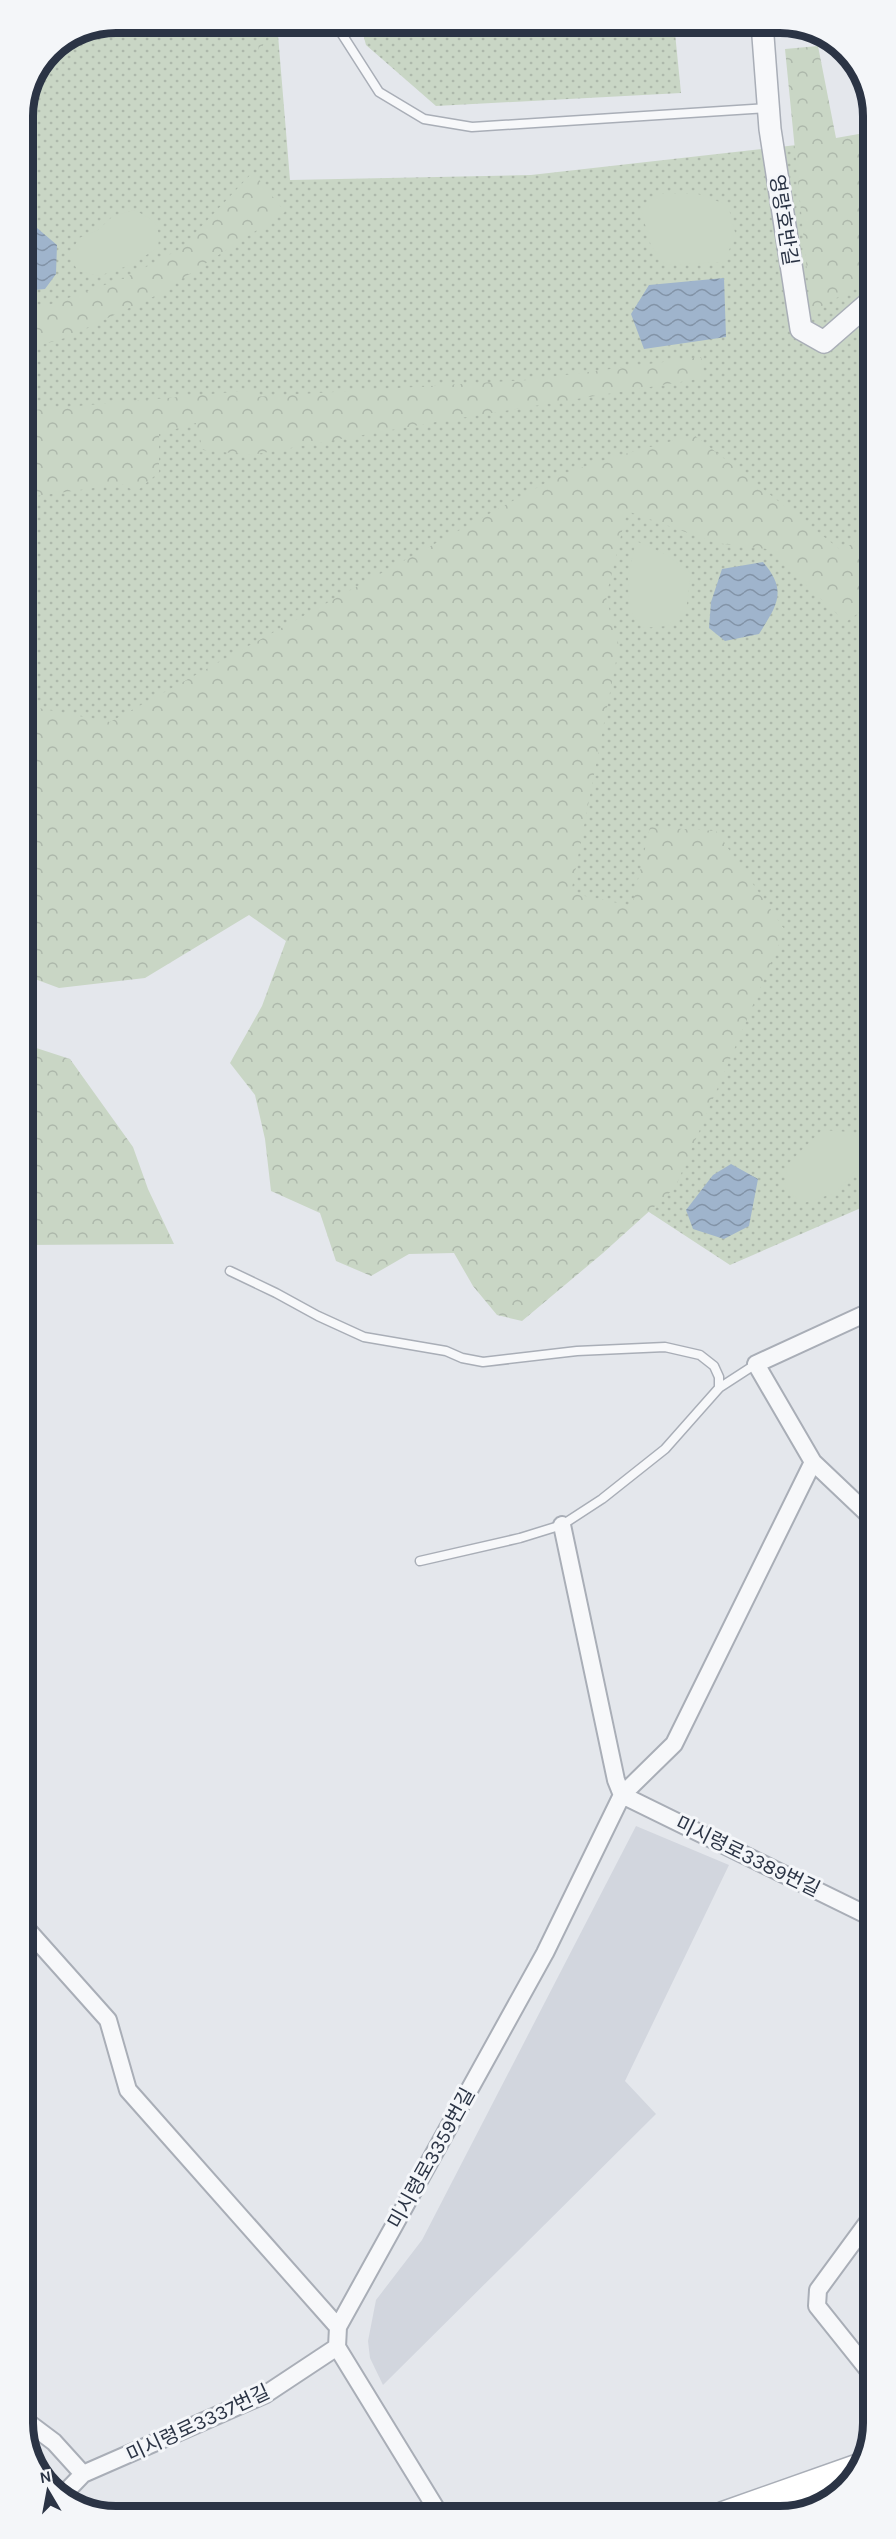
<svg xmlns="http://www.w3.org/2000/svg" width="896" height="2539" viewBox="0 0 896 2539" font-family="Karla,'Noto Sans KR',sans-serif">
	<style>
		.built { fill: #d2d6de }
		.green { fill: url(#green-dots) }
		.forest { fill: url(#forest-crowns) }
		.pitch { fill: #c9d6c5 }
		.water { fill: url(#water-waves) }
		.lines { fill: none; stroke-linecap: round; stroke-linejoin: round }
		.service-casing { stroke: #a9aeb7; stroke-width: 11 }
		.minor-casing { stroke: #a9aeb7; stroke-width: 20 }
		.tertiary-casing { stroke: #a9aeb7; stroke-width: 24 }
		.secondary-casing { stroke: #a9aeb7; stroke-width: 27 }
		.service { stroke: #f7f8fa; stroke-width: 8 }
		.minor { stroke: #f7f8fa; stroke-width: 16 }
		.tertiary { stroke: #f7f8fa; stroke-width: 21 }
		.secondary { stroke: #fff; stroke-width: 24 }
		.labels { text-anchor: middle; stroke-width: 6; stroke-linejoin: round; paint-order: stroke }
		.street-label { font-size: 20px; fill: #2b3445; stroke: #f4f6f9 }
		.rim { fill: none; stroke: #2b3445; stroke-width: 8 }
	</style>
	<defs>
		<pattern id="green-dots" width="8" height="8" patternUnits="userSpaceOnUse" patternTransform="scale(1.5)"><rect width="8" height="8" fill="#c9d6c5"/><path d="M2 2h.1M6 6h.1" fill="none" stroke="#adb8ab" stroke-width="1.8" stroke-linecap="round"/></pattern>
		<pattern id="forest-crowns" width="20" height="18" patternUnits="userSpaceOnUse" patternTransform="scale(1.5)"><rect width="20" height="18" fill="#c9d6c5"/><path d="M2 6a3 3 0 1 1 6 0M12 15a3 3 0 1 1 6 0" fill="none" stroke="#adb8ab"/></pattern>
		<pattern id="water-waves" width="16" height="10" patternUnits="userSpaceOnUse" patternTransform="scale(1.5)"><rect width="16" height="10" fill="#9fb4cc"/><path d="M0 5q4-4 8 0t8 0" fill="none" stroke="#8293a7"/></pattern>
	</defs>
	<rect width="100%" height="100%" fill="#e4e7ec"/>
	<path class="built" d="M 636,1826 L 729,1865 L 625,2081 L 656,2114 L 383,2385 L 370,2358 L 368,2341 L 376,2300 L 422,2240 Z"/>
	<path class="green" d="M 116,23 L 277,23 L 290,180 L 531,175 L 814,143 L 870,246 L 870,1204 L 730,1265 L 623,1195 L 624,1008 L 127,743 L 23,723 L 23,110 L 50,50 Z
		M 360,23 L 674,23 L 681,93 L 436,106 L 366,45 Z"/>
	<path class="forest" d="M 257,23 L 273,23 L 259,54 Z
		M 70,41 L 53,66 L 43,65 L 50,50 Z
		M 818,46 L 836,138 L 870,132 L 870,270 L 851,290 L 811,312 L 785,49 Z
		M 253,172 L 285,212 L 157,295 L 65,338 L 23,350 L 23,308 L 43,307 L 127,277 L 180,249 Z
		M 701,357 L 705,378 L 436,422 L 251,455 L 203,450 L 196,423 L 159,434 L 159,472 L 136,492 L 122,484 L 23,498 L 23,411 L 256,390 L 252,397 L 528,380 Z
		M 694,435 L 842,551 L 871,529 L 871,604 L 846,622 L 767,549 L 716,543 L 627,511 L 606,597 L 619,646 L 571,893 L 632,906 L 650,827 L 716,831 L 785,930 L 675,1188 L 603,1253 L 522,1321 L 497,1315 L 473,1286 L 454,1253 L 409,1254 L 371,1276 L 336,1261 L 320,1213 L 271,1191 L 265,1139 L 255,1095 L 230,1063 L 262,1006 L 286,941 L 249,915 L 145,978 L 59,988 L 24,975 L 23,705 L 110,722 L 560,475 L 614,457 Z
		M 24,1044 L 70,1059 L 133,1147 L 148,1189 L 174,1244 L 24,1245 Z"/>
	<path class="pitch" d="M 655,194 L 698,194 L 728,205 L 736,236 L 723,262 L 666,265 L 651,246 L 641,210 Z
		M 134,210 C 155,220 161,224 158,248 L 130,265 L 99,276 L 78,271 L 69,256 L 79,238 L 98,230 L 113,216 Z
		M 636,541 L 667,555 L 691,573 L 686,611 L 667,626 L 642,628 L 629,609 L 628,576 Z
		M 822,1130 L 850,1132 L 869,1150 L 852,1175 L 835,1193 L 804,1203 L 785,1190 L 787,1165 Z"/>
	<path class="water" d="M 23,228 L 37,228 L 57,245 L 56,274 L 45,289 L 23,291 Z
		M 724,278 L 726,337 L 644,349 L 631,314 L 649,285 Z
		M 763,562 C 788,591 777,605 759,634 L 725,641 L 709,628 L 711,602 L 722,569 Z
		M 731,1164 L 758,1179 L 749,1226 L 724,1239 L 693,1229 L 686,1210 L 713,1175 Z"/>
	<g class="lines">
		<g class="service-casing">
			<path id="service" d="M 337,23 L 340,31 L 379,92 L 424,119 L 472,127 L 768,108
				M 230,1271 L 276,1293 L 318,1316 L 364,1337 L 446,1351 L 462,1358 L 483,1362 L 577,1351 L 665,1347 L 700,1355 L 714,1366 L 719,1377 L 719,1388
				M 420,1561 L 520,1538 L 562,1525 L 602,1499 L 665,1449 L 719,1388 L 756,1364"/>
		</g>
		<g class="minor-casing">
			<path id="minor" d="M 813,1462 L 756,1364 L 869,1312 L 872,1315
				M 562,1525 L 616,1780 L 622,1795
				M 622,1795 L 873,1918
				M 25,1927 L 108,2020 L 128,2090 L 338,2327
				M 873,2215 L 818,2290 L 817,2306 L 873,2376
				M 26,2421 L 54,2442 L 83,2474
				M 60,2498 L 83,2474 L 266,2394 L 337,2347
				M 440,2515 L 337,2347 L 338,2327 L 545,1953 L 622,1795 L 674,1744 L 813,1462 L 872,1518"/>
		</g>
		<g class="tertiary-casing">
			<path id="tertiary" d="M 762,23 L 770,129 L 801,329 L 824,342 L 871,301"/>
		</g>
		<g class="secondary-casing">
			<path id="secondary" d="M 784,2513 L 826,2499
				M 723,2514 L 859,2466"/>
		</g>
		<use href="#service" class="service"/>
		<use href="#minor" class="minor"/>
		<use href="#tertiary" class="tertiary"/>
		<use href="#secondary" class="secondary"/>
	</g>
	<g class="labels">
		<g class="street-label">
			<text transform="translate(784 220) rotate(81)" y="7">영랑호반길</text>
			<text transform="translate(748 1856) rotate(26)" y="7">미시령로3389번길</text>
			<text transform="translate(431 2158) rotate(-61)" y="7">미시령로3359번길</text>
			<text transform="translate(198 2423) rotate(-25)" y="7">미시령로3337번길</text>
		</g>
	</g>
	<path d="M0 0H896V2539H0ZM116 33H780A83 83 0 0 1 863 116V2423A83 83 0 0 1 780 2506H116A83 83 0 0 1 33 2423V116A83 83 0 0 1 116 33Z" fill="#f4f6f9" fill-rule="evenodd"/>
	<path class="rim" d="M116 33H780A83 83 0 0 1 863 116V2423A83 83 0 0 1 780 2506H116A83 83 0 0 1 33 2423V116A83 83 0 0 1 116 33Z"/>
	<g transform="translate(48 2491) rotate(350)" stroke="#f4f6f9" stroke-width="4.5" paint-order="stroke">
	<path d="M0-4.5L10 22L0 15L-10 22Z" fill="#2b3445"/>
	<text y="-9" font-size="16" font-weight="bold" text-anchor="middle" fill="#2b3445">N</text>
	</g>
</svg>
